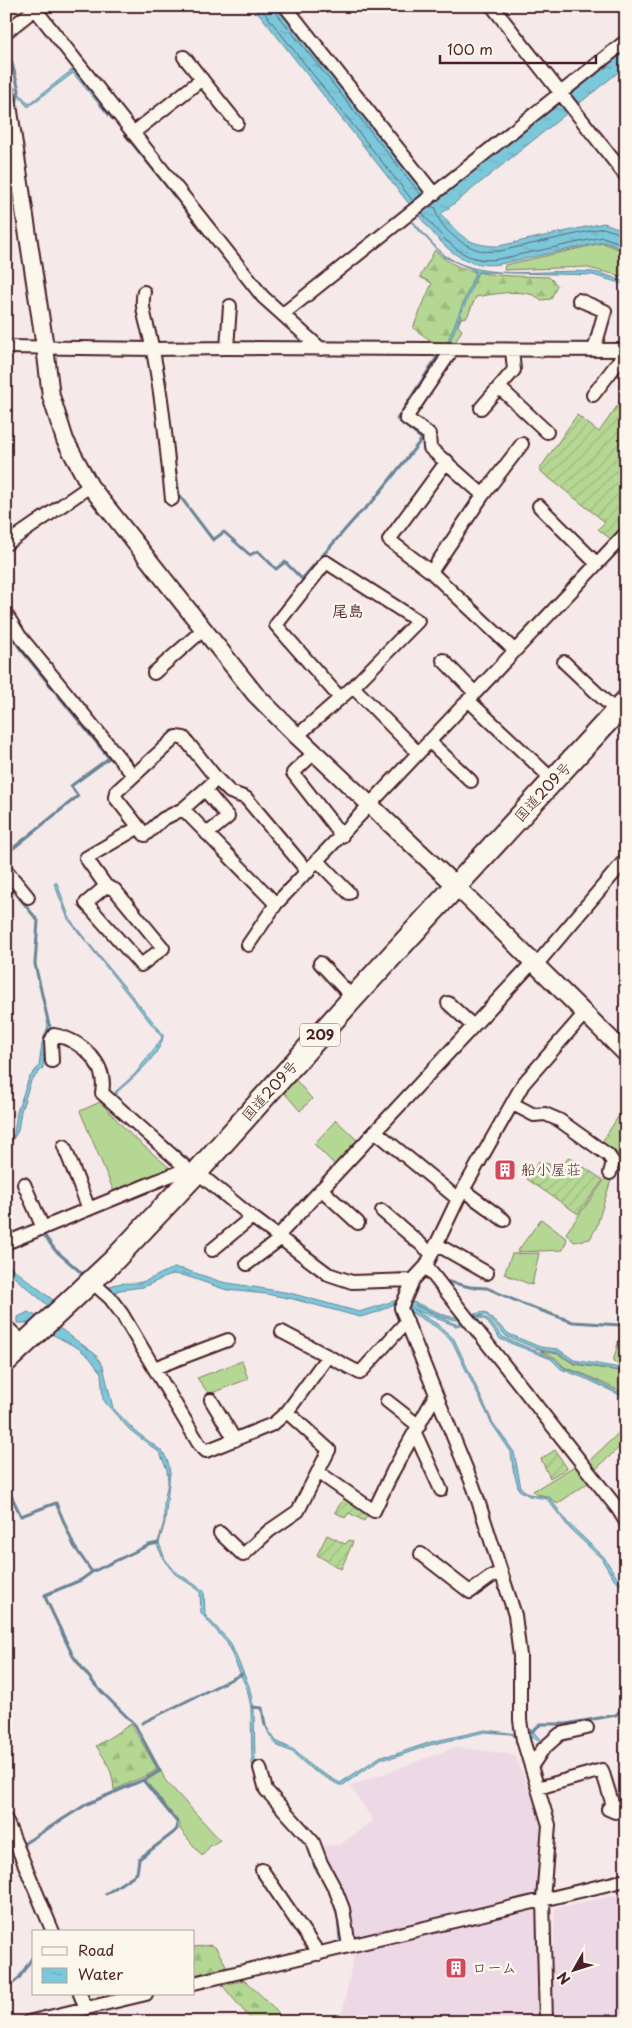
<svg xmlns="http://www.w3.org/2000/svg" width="632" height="2028" viewBox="0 0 632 2028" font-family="'Playpen Sans','Klee One',sans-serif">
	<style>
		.built { fill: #edd9e5 }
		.grass { fill: #b4d893; stroke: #7f7c5f }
		.forest { fill: url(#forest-firs); stroke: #7f7c5f }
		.garden { fill: url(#garden-furrows); stroke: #7f7c5f }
		.water { fill: url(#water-ripples); stroke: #688495 }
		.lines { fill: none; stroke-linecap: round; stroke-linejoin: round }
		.shore { stroke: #5e6371; stroke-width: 1 }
		.stream { stroke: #688495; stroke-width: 3 }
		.minor-casing { stroke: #4a1f2b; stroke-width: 16 }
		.tertiary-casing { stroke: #4a1f2b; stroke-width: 20 }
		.trunk-casing { stroke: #4a1f2b; stroke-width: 25 }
		.minor { stroke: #fbf7ec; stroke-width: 12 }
		.tertiary { stroke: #fbf7ec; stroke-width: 16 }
		.trunk { stroke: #fbf7ec; stroke-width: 21 }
		.labels { text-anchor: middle; stroke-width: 5; stroke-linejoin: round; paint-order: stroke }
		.shield { fill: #fbf7ec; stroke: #7f6065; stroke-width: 1 }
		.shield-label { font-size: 14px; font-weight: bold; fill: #4a1f2b }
		.street-label { font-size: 15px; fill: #4a1f2b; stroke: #fbf7ec }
		.poi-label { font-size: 15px; fill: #4a1f2b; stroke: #fbf7ec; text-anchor: start }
		.neighbourhood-label { font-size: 16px; font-weight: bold; fill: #4a1f2b; stroke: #fbf7ec }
	</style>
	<defs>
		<pattern id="forest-firs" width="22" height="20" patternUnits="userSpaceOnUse" patternTransform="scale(1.25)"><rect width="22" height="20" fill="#b4d893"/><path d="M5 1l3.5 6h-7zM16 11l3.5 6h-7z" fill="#9cb97f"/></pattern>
		<pattern id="garden-furrows" width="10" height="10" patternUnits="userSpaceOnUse" patternTransform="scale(1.25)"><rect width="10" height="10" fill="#b4d893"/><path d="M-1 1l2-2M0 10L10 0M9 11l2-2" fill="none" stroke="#9cb97f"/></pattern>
		<pattern id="water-ripples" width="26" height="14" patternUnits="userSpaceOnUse" patternTransform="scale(1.25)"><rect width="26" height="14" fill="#7cc8db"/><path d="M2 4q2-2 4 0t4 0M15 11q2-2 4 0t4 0" fill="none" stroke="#6dabbc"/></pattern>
	</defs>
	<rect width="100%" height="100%" fill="#f5e9e9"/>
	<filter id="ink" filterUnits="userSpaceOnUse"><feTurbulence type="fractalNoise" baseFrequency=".02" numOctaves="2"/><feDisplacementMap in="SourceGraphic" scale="10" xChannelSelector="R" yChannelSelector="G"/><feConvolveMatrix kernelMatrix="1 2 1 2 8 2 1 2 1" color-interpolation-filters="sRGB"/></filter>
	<g filter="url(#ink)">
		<path class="built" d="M 456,1747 L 515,1755 L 541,1821 L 538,1908 L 541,2022 L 339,2022 L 344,2005 L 353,1959 L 348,1900 L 343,1889 L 317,1846 L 340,1845 L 373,1820 L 350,1786 Z
			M 626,1893 L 626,2022 L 551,2022 L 555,1908 Z"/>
		<path class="grass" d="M 603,243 L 626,252 L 626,277 L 584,267 L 504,270 L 505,265 Z
			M 294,1078 L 312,1099 L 300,1111 L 282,1090 Z
			M 100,1102 L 131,1135 L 172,1170 L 115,1194 L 80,1111 Z
			M 618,1117 L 626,1124 L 626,1159 L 602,1142 Z
			M 336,1120 L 358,1141 L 335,1165 L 314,1144 Z
			M 606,1178 L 611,1180 L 596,1228 L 590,1239 L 574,1242 L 566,1233 Z
			M 541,1219 L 567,1239 L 563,1250 L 517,1252 Z
			M 539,1253 L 532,1285 L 504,1274 L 512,1254 Z
			M 622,1328 L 626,1329 L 626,1367 L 613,1362 Z
			M 540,1351 L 558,1354 L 574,1364 L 626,1372 L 626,1394 L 586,1375 L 564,1367 L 556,1358 Z
			M 242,1361 L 248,1379 L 209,1394 L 197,1378 Z
			M 626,1426 L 626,1441 L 595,1470 L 588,1462 Z
			M 578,1464 L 591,1481 L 557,1504 C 546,1492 542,1498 533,1491 Z
			M 161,1771 L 165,1780 L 220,1840 L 210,1846 L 202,1856 L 180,1829 L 180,1824 L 146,1781 Z"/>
		<path class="forest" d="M 435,250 C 461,280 513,275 549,277 L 557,285 L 551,299 L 541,300 C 529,287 493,294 476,297 L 467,317 L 461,318 L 458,326 L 462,330 L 453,346 L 436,344 L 413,328 L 432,283 L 420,277 Z
			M 131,1724 L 158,1770 L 114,1790 C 113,1772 107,1761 96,1746 Z
			M 211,1945 L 216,1948 L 227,1967 L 194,1975 L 194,1947 Z
			M 245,1980 L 272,2006 L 285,2022 L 253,2022 L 222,1985 Z"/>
		<path class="garden" d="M 620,402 L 626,406 L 626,526 L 612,540 L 598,529 L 605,522 L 539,470 L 577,415 L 599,432 Z
			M 569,1157 L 603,1180 L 578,1214 L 527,1179 L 539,1161 L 561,1168 Z
			M 555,1450 L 567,1468 L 550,1478 L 541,1459 Z
			M 346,1495 L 368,1515 L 364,1521 L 349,1513 L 345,1518 L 335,1512 Z
			M 327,1535 L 345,1544 L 349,1540 L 353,1542 L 341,1569 L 317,1555 Z"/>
		<path class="water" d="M 253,6 L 277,6 L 433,203 L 626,51 L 626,66 L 441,214 C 460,236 468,246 499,246 L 604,223 L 626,231 L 626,250 L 603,242 L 500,264 C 460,270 441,243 419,216 L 412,220 C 423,232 433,246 446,256 C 485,283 548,268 593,272 C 604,273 615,279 626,282 L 626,285 L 593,275 L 478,272 L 449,344 L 447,343 L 476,271 L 444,257 L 410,221 L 292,315 L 289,312 L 417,214 Z
			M 72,70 L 75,71 L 114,119 L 112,120 L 73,73 L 28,107 L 18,95 L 19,93 L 29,104 Z
			M 125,134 L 216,246 L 215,248 L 124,135 Z
			M 55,882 L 57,883 L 68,914 L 74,925 L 163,1034 C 165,1051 129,1082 117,1092 L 117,1096 L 136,1115 L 191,1161 L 190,1164 L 116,1098 L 115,1092 L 135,1074 L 162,1038 L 161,1036 L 68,919 L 54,883 Z
			M 49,1023 L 51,1025 L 45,1041 L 43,1068 L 31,1081 L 21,1111 L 18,1131 L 6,1150 L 6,1146 L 14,1134 L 17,1112 L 29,1078 L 39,1066 L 42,1043 Z
			M 6,1263 L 53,1300 L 62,1302 L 52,1309 L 6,1270 Z
			M 174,1268 L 183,1269 L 222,1282 L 290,1293 L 359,1312 L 397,1300 L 416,1303 L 447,1316 L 462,1318 L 462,1321 L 446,1318 L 415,1305 L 453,1323 L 457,1324 L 463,1321 L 464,1324 L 456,1326 L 413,1309 L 440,1326 L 454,1339 L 493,1423 L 514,1452 L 521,1488 L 529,1494 L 549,1497 L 568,1523 L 604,1557 L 619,1581 L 626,1587 L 626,1589 L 613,1578 L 601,1558 L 570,1529 L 547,1499 L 529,1496 L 519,1490 L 513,1469 L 511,1452 L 492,1424 L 452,1341 L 436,1327 L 399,1305 L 392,1305 L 378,1312 L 360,1317 L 293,1299 L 266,1294 L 227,1290 L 186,1276 L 173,1274 L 143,1287 L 120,1290 L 112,1293 L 107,1289 C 115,1281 127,1284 137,1283 C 150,1281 162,1272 174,1268 Z
			M 28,1312 L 58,1327 L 95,1354 L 103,1366 L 113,1408 L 135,1431 L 163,1452 L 168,1462 L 170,1473 L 165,1522 L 159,1543 L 165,1559 L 175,1571 L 204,1591 L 205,1615 L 230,1642 L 249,1686 L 254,1708 L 255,1764 L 261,1791 L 305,1838 L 334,1896 L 343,1938 L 339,1940 L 337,1918 L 331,1894 L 326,1883 L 314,1868 L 306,1843 L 259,1793 L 252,1763 L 251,1707 L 247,1689 L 227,1643 L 201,1613 L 200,1591 L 175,1574 L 165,1562 L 157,1545 L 164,1522 L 164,1502 L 168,1482 L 167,1470 L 160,1453 L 130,1430 L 108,1406 L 103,1399 L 101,1373 L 89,1357 L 78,1348 L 31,1323 L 18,1323 L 18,1317 Z
			M 485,1312 L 509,1334 L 540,1347 L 558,1349 L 574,1360 L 626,1369 L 626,1372 L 574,1363 L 558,1353 L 540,1350 L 506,1336 L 486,1315 L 475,1316 L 474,1314 Z
			M 480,1316 L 488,1319 L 503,1337 L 555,1359 L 564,1368 L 586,1376 L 626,1396 L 626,1398 L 589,1380 L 561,1369 L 551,1359 L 500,1339 L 486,1320 L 481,1318 L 476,1319 L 475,1317 Z
			M 264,1723 L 276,1741 L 294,1750 L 312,1767 L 340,1783 L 381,1756 L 393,1755 L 431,1742 L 485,1730 L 517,1734 L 525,1733 L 531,1729 L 543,1743 L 542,1744 L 537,1739 L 527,1737 L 516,1738 L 511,1734 L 485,1732 L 430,1745 L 393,1758 L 382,1758 L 343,1785 L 339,1785 L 311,1769 L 292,1752 L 278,1746 L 271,1738 Z"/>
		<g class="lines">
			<path class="shore" d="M 259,6 L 413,201
				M 274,6 L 275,11 L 421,195
				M 430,206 L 436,208 C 436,227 465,248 483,251 C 489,252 495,251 500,251 L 603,228 L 626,235
				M 422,213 C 444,238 461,265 499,259 L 603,237 L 626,245"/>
			<path class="stream" d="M 6,41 L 19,90 L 16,105
				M 162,367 L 166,382 L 165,390
				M 168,411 L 179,495 L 213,540 L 224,532 L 250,555 L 258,551 L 276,569 L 285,562 L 302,579 L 357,516 L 373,501 L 422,439 L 397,419 L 437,357
				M 6,627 L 19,647 L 109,758 L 71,786 L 78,796 L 6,854
				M 6,881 L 38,921 L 35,964 L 49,1025
				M 41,1231 L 55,1250 L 85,1276
				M 397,1274 L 408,1274
				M 445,1281 L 470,1287 L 487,1288 L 523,1304 L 573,1322 L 620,1325 L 626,1327
				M 6,1485 L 21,1516 L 56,1503 L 74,1546 L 92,1572 L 81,1580 L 45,1595
				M 92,1572 L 149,1545 L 158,1543
				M 45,1597 L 73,1656 L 96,1686 L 135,1725 L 160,1771 L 143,1780 L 177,1822 L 177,1829 L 173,1833 L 139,1859 L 137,1873 L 106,1894
				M 252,1707 L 262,1708 L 265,1725
				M 142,1723 L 242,1674
				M 530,1733 L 541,1724 L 566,1724 L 616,1715 L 626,1704
				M 20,1846 L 87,1804 L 143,1780
				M 6,1854 L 14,1849
				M 6,1989 L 19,1978 L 34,1955"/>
			<g class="minor-casing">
				<path id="minor" d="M 285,6 L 434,194
					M 492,6 L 626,176
					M 6,32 L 35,9 L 263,297 L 321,349
					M 184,57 L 237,123
					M 133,133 L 202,79
					M 144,292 C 140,306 147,324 150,337 C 162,390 166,444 172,499
					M 579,300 L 605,311 L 594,350
					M 283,314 L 626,41
					M 6,347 L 153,349 L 227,348 L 626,350
					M 227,348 L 230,306
					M 452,350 L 406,418 L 429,434 L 430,448 L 483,495 L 431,572 L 515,651
					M 499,387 L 547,432
					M 593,395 L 626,352
					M 481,408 L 514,370 L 512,350
					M 483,495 L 522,444
					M 539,506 L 596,563
					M 6,544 L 90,486
					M 431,572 L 389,540 L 447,461
					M 6,614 L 19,635 L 133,775
					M 443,660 L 475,693
					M 564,662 L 616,711
					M 154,673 L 204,629
					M 353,687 L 418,753
					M 468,700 L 553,780
					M 297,736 L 353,687 L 418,621 L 326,562 L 276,625 L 340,698
					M 176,737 L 184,738 L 217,779 L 183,809 L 163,819 L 145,835 L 115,797 L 116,792 Z
					M 429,741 L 471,781
					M 314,753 L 293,773 L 342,836
					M 217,779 L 230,792 L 246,798 L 308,872
					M 205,790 L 228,817 L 207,834
					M 183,809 L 276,904
					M 318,861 L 349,893
					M 6,870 L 28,897
					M 106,886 L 86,903 L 141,965 L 163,948 L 115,890 L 106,886 L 86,858 L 139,827
					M 248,945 L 276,904 L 626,533
					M 320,963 L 353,998
					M 536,965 L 626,859
					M 448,1003 L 473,1026
					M 52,1061 L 51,1041 L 54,1035 C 81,1040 108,1064 102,1093 L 194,1175
					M 513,1104 L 534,1115 L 545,1114 L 559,1120 L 608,1155 L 613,1162 L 610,1173
					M 375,1131 L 458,1199
					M 64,1146 L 89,1209
					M 197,1172 L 252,1217 L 328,1274 L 352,1282 L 413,1280
					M 24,1184 L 43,1228
					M 321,1189 L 358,1223
					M 463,1190 L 504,1220
					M 382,1211 L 431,1253
					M 277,1237 L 533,962
					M 6,1243 L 186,1169
					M 436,1244 L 487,1273
					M 212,1250 L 252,1217
					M 247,1264 L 280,1239
					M 426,1266 L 618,1509 L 626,1522
					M 92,1282 L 110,1298 L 122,1314 L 199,1444 L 206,1451 L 273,1424 L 287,1412 L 328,1356
					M 282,1332 L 360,1373 L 407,1321
					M 154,1368 L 228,1340
					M 211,1400 L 235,1440
					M 387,1401 L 419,1426
					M 415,1433 L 441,1490
					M 318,1472 L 374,1511 L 393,1471 L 436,1394
					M 220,1533 L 243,1555 L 269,1531 L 298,1511 L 329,1450 L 287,1412
					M 421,1554 L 470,1592 L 492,1576 L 501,1573
					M 531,1767 L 543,1749 L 560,1734 L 587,1728
					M 260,1768 L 266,1790 L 313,1842 L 321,1863 L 336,1891 L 343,1909 L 349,1946
					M 538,1788 L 602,1770 L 615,1812 L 608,1809
					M 6,1820 L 53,1932
					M 262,1870 L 319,1954
					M 194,1983 L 626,1880
					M 80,1994 L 86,2008
					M 28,2022 L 146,1994
					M 546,2022 L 543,1899 L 549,1825 L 523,1740 L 520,1720 L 520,1656 L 515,1615 L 474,1488 L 401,1308 L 413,1280 L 426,1266 L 458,1199 L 523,1084 L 585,1013"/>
			</g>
			<g class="tertiary-casing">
				<path id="tertiary" d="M 6,92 L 45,347 L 51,396 L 65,440 L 90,486 L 255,694 L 297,736 L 456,886 L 626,1054
					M 6,1329 L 24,1346"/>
			</g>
			<g class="trunk-casing">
				<path id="trunk" d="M 6,1361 L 113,1261 L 197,1172 L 353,998 L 626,701"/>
			</g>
			<use href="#minor" class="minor"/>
			<use href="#tertiary" class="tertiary"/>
			<use href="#trunk" class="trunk"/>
		</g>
	</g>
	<defs>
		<g id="building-square" transform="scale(1.125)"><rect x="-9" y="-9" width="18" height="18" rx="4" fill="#d1495b" stroke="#fbf7ec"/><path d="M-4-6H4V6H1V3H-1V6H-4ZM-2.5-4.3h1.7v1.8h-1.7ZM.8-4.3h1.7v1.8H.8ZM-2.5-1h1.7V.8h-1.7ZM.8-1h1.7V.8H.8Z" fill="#fff"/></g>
	</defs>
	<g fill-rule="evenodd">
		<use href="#building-square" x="505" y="1170"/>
		<use href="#building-square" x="456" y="1968"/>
	</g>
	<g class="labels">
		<rect class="shield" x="300" y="1023.5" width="40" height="23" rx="4"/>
		<g class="shield-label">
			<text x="320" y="1040">209</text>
		</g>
		<g class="street-label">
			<text transform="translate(543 792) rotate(-47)" y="5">国道209号</text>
			<text transform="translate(270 1091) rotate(-48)" y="5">国道209号</text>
		</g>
		<g class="poi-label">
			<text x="521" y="1175">船小屋荘</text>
			<text x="472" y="1973">ローム</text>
		</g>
		<g class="neighbourhood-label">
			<text x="348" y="617">尾島</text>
		</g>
	</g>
	<rect width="632" height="2028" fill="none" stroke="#fbf7ec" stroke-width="25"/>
	<rect x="12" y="12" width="607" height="2003" fill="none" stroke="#4a1f2b" stroke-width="2" filter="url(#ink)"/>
	<rect x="32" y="1930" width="162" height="65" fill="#fbf7ec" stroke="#b4a19f"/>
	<rect x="42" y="1947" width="25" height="8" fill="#fbf7ec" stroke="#b4a19f"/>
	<text x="78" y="1956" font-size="15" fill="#4a1f2b">Road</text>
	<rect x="42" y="1968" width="25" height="15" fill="url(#water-ripples)" stroke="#b4a19f"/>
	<text x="78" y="1980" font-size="15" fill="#4a1f2b">Water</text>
	<g transform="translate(574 1970) rotate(231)" stroke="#fbf7ec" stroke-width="4" paint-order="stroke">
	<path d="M0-4L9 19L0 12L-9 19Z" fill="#4a1f2b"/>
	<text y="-8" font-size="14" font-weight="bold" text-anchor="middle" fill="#4a1f2b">N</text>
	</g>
	<path d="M440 55v8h156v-8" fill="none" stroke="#4a1f2b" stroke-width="2.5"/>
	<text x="447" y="55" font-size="15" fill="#4a1f2b" stroke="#fbf7ec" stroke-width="4" paint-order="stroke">100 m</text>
</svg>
